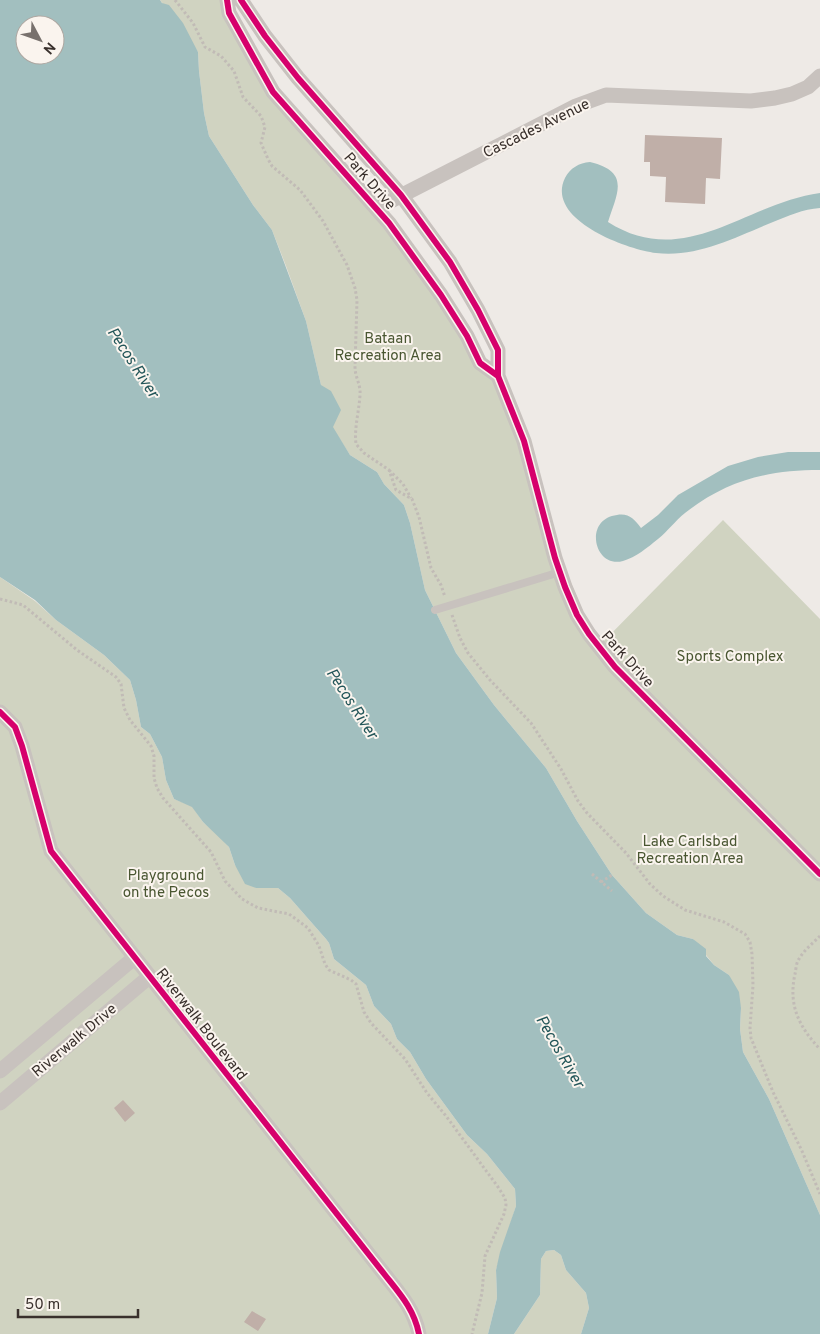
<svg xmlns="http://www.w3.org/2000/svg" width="820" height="1334" viewBox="0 0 820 1334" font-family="Overpass,sans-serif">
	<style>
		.green { fill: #d0d3c1 }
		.water { fill: #a2bfbf; fill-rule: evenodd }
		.building { fill: #c0afa8 }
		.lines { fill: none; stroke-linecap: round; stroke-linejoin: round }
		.path { stroke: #c1bbb6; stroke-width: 3; stroke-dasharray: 2.5 2.5; stroke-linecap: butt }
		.lane { stroke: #c8c2be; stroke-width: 8 }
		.street { stroke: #c8c2be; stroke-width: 15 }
		.cycleway-casing { stroke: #faf4ee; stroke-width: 9 }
		.cycleway { stroke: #d6006c; stroke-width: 6 }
		.labels { text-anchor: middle; stroke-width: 4; stroke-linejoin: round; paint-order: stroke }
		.street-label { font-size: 15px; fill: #39302c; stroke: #faf4ee }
		.park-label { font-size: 15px; fill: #495631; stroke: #faf4ee }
		.water-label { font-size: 16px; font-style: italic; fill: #235659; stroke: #faf4ee }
	</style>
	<rect width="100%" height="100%" fill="#eeeae6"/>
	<path class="green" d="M 160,0 L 227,0 L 273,92 L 306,127 L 498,376 L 542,514 L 598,647 L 723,520 L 820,619 L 820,1215 L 769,1099 L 743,1052 L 740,1029 L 741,1008 L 729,975 L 714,965 L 693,939 L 677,935 L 646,913 L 612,875 L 577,821 L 546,768 L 494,705 L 456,653 L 425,590 L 410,523 L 404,505 L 384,484 L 377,472 L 350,455 L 332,427 L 321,385 L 306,321 L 286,266 L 272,230 L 253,205 L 209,136 L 204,113 L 199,71 L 198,52 Z
		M 0,577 L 35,601 L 56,620 L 104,655 L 130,680 L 136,700 L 141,727 L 150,734 L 162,757 L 166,780 L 174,799 L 192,806 L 203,822 L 219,836 L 229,847 L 235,865 L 256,888 L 278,888 L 290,898 L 326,939 L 329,943 L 334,959 L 366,985 L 374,1006 L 391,1024 L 397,1039 L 410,1052 L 426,1079 L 467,1135 L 487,1154 L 515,1189 L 516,1206 L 496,1270 L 497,1298 L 488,1334 L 0,1334 Z
		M 554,1250 L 561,1255 L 566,1270 L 586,1293 L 589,1308 L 581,1334 L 514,1334 L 540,1295 L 541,1259 L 546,1251 Z"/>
	<path class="water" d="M 0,0 L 160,0 L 162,3 L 169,5 L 183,23 L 198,52 L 199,71 L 204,113 L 209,136 L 253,205 L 272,230 L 306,321 L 321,385 L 331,391 L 341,410 L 333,427 L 350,455 L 377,472 L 384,484 L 404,505 L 410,523 L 425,590 L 456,653 L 494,705 L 546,768 L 577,821 L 612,875 L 646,913 L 677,935 L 693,939 L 706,949 L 706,956 L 714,965 L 729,975 L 739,992 L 741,1008 L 740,1029 L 743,1052 L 769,1099 L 820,1215 L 820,1334 L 581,1334 L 589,1308 L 586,1293 L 566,1270 L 561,1255 L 554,1250 L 546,1251 L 541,1259 L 540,1295 L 514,1334 L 488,1334 L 497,1298 L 496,1270 L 500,1252 L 516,1206 L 515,1189 L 487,1154 L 467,1135 L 426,1079 L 410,1052 L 397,1039 L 391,1024 L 374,1006 L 366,985 L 334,959 L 329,943 L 326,939 L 290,898 L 278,888 L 256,888 L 245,884 L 235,865 L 229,847 L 203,822 L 192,807 L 174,799 L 166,780 L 162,757 L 150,734 L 141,727 L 136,700 L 130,680 L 104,655 L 56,620 L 35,600 L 0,577 ZM 25,25 L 55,25 L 55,55 L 25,55 Z
		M 590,162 C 631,172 617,193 608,222 C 685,271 745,203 820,193 L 820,208 C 803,209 788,216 773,222 C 736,237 697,258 656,253 C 625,249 545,219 565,178 C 570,168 579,163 590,162 Z
		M 788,452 L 820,452 L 820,470 C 768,470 727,480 685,513 C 675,521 668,531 658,539 C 647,548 636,557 623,561 C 594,569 583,519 617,515 C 629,513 634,519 641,528 L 658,515 L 678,495 L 728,466 L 758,457 Z"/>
	<path class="building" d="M 645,135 L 722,138 L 720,179 L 706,178 L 705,204 L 665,202 L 666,177 L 650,176 L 650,162 L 644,162 Z
		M 123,1100 L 135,1113 L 125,1122 L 114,1108 Z
		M 252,1311 L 266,1319 L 258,1331 L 244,1322 Z"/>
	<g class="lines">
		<path class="path" d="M 175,0 L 193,23 L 205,47 L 221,56 L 234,71 L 243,97 L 261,116 L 265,127 L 261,143 L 268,159 L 272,166 L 300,190 L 306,198 L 323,221 L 347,265 L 355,288 L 357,300 L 355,367 C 355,377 361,385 360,395 C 359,412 354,428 356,444 L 364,453 L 389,470 L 396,490 L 412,499 L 419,517 L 431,568 L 441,585 L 445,597
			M 389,470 L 403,484 L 411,498
			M 0,599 L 23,605 L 77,650 L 116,677 L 121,684 L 124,708 L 130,720 L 151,746 L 154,756 L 154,778 L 157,788 L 163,798 L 211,852 L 225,881 L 242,899 L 258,908 L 289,914 L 308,928 L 319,946 L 325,964 L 329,970 L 351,980 L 356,984 L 364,1012 L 371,1023 L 405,1059 L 427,1093 L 446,1116 L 498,1187 L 505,1198 L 506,1205 L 504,1214 L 485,1256 L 482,1293 L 472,1334
			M 452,615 L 460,638 L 468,653 L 490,680 L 531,723 L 561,769 L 578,801 L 587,813 L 626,853 L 650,884 L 663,896 L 685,910 L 724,922 L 745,934 L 750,942 L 752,954 L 753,985 L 750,1028 L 751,1038 L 773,1092 L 802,1151 L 820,1194
			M 592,874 L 612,891
			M 601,882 L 612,875
			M 820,936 C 813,943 804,950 799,959 C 796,963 796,970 795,974 C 788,1005 799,1027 820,1049"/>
		<path class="lane" d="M 435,610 L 560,572"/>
		<path class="street" d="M 227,0 L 229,13 L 273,92 L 389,223 L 441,295 L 467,336 L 480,363 L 498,376
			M 241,0 L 265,36 L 298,78 L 401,195 L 450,262 L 478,310 L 498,350 L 498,376 L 524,441 L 555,558 L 565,587 L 577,615 L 589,634 L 615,667 L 820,874
			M 377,208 L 576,106 L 606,95 L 751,101 L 775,98 L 792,94 L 808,87 L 820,76
			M 0,712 L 15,727 L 22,746 L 51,851 L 385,1275 C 400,1294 414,1309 419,1334
			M 0,1071 L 134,958
			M 0,1103 L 149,977"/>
		<g class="cycleway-casing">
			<path id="cycleway" d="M 227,0 L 229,13 L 273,92 L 389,223 L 441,295 L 467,336 L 480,363 L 498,376
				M 241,0 L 265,36 L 298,78 L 401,195 L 450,262 L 478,310 L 498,350 L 498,376 L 524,441 L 555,558 L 565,587 L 577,615 L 589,634 L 615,667 L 820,874
				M 0,712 L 15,727 L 22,746 L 51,851 L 385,1275 C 400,1294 414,1309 419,1334"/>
		</g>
		<use href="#cycleway" class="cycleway"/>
	</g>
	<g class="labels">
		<g class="street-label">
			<text transform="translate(536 128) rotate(-26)" y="5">Cascades Avenue</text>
			<text transform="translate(370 181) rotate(49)" y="5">Park Drive</text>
			<text transform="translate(628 659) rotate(48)" y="5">Park Drive</text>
			<text transform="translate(202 1024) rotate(52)" y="5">Riverwalk Boulevard</text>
			<text transform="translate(74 1040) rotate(-40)" y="5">Riverwalk Drive</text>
		</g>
		<g class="park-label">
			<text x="388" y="343">Bataan<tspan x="388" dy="17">Recreation Area</tspan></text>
			<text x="730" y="661">Sports Complex</text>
			<text x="690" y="846">Lake Carlsbad<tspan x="690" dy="17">Recreation Area</tspan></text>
			<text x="166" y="880">Playground<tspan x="166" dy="17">on the Pecos</tspan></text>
		</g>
		<g class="water-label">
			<text transform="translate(134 362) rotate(57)" y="6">Pecos River</text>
			<text transform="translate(353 703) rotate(57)" y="6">Pecos River</text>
			<text transform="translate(561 1051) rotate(60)" y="6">Pecos River</text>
		</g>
	</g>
	<g transform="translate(40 40) rotate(131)"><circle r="24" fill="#faf4ee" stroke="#ada6a0"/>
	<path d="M0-4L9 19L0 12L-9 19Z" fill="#78716d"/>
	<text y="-8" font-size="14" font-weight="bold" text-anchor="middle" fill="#39302c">N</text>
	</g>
	<path d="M18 1309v8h120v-8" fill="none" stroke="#39302c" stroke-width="2.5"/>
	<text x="25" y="1309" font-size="15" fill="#39302c" stroke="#faf4ee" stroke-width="4" paint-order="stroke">50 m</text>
</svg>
